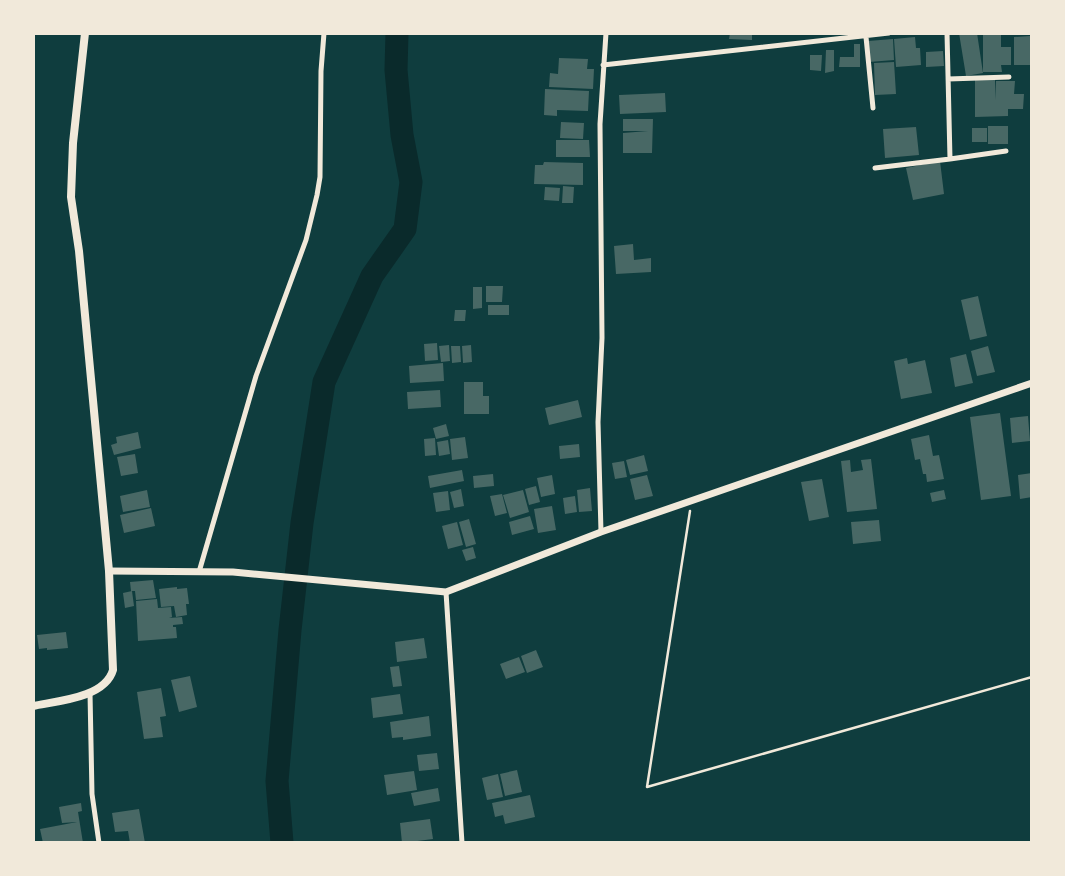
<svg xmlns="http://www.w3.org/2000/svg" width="1065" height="876" viewBox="0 0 1065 876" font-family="Inter,sans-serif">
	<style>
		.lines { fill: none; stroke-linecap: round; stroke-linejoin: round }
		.river { stroke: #0a2a2b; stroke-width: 23 }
		.building { fill: #486865 }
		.path { stroke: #f1e9da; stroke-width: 2.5 }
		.minor { stroke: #f1e9da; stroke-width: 5 }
		.tertiary { stroke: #f1e9da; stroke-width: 7 }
		.secondary { stroke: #f1e9da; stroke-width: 8 }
	</style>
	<rect width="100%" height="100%" fill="#0f3d3e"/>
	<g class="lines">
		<path class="river" d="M 282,843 L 277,781 L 290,630 L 302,523 L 324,382 L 372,276 L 405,229 L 411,182 L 402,135 L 396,70 L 397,33"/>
	</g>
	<path class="building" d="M 730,33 L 752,33 L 752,40 L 729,39 Z
		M 959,33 L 977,33 L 983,73 L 966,76 Z
		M 983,33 L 1001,33 L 1001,47 L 1011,47 L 1011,65 L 1001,65 L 1002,72 L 983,72 Z
		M 1030,36 L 1030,65 L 1014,65 L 1014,37 Z
		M 915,37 L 916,48 L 920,48 L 921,65 L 896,67 L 894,39 Z
		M 893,39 L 894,60 L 869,62 L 868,41 Z
		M 854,44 L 860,44 L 860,67 L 839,67 L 840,57 L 854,57 Z
		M 826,50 L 834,50 L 834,71 L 825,73 Z
		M 943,51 L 944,66 L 926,67 L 926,52 Z
		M 810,55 L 822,55 L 821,71 L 810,70 Z
		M 559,58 L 588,59 L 587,69 L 594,69 L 593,89 L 549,87 L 550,73 L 558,74 Z
		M 894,62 L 896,94 L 875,95 L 874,63 Z
		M 975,80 L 995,80 L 995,100 L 996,81 L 1015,81 L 1014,94 L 1024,94 L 1023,109 L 1008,109 L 1008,116 L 975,117 Z
		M 545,89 L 589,91 L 588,111 L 557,110 L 557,116 L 544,115 Z
		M 665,93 L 666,112 L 620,114 L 619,95 Z
		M 623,119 L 653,119 L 652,153 L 623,153 L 623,133 L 648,131 L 623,131 Z
		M 561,122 L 584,123 L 583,139 L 560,138 Z
		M 988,126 L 1008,126 L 1008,144 L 988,144 Z
		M 916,127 L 919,155 L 885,158 L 883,129 Z
		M 972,128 L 987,128 L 987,142 L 972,142 Z
		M 556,140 L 589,140 L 590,157 L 556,157 Z
		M 940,161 L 944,194 L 913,200 L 906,168 Z
		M 544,162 L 583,163 L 583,185 L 534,184 L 535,165 L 543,165 Z
		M 563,186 L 574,187 L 573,203 L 562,203 Z
		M 545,187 L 560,188 L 559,201 L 544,200 Z
		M 633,244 L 634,260 L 651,258 L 651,272 L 616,274 L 614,246 Z
		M 486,286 L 503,286 L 502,302 L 486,302 Z
		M 473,287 L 482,287 L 482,308 L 473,309 Z
		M 978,296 L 987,336 L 970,340 L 961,300 Z
		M 488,305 L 509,305 L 509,315 L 488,315 Z
		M 455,310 L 466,310 L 465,321 L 454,321 Z
		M 437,343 L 438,360 L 425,361 L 424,344 Z
		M 449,345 L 450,361 L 441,362 L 439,346 Z
		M 471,345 L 472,362 L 463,363 L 462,346 Z
		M 451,346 L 460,346 L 461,362 L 452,363 Z
		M 988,346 L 995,372 L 977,376 L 971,351 Z
		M 966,354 L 973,383 L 955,387 L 950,358 Z
		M 907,358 L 908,364 L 925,360 L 932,393 L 901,399 L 894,361 Z
		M 443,363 L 444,381 L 410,383 L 409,366 Z
		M 464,382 L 483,382 L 483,396 L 489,396 L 489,414 L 464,414 Z
		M 440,390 L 441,407 L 408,409 L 407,392 Z
		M 578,400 L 582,417 L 549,425 L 545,408 Z
		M 1000,413 L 1011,496 L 981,500 L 970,417 Z
		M 1028,416 L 1030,441 L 1012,443 L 1010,418 Z
		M 446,424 L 449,436 L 436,439 L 433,428 Z
		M 138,432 L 141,448 L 114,455 L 111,445 L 117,443 L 116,437 Z
		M 929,435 L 933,456 L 939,455 L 944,479 L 927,482 L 926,474 L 923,474 L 920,459 L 915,460 L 911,439 Z
		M 465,437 L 468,458 L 452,460 L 450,439 Z
		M 435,438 L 436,455 L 425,456 L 424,439 Z
		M 448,440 L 450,454 L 439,456 L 437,442 Z
		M 579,444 L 580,457 L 560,459 L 559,446 Z
		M 135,454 L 138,473 L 121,476 L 117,457 Z
		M 644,455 L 648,471 L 630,475 L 626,460 Z
		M 871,459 L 877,509 L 847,512 L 841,461 L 850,460 L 851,472 L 863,470 L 861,460 Z
		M 624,461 L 627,477 L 615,479 L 612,463 Z
		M 462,470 L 464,481 L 430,488 L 428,476 Z
		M 1032,473 L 1032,497 L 1020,499 L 1018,475 Z
		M 493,474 L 494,486 L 474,488 L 473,476 Z
		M 552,475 L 555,494 L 541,497 L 537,478 Z
		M 647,475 L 653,496 L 635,500 L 630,479 Z
		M 822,479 L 829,517 L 809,521 L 801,482 Z
		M 536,486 L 540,502 L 529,505 L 525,489 Z
		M 590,488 L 592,511 L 579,512 L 577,490 Z
		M 461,489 L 464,506 L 454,508 L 450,492 Z
		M 147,490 L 150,507 L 123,512 L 120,496 Z
		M 523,490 L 529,512 L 510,518 L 503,495 Z
		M 944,490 L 946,499 L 932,502 L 930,493 Z
		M 448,491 L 450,510 L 436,512 L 433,493 Z
		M 502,494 L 507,513 L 495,516 L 490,496 Z
		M 575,496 L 577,512 L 565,514 L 563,498 Z
		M 552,506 L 556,530 L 538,533 L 534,509 Z
		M 151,508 L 155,526 L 124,533 L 120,515 Z
		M 530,516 L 534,529 L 512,535 L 509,522 Z
		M 469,519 L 476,544 L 466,547 L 459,522 Z
		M 879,520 L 881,541 L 853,544 L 851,522 Z
		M 457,522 L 463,545 L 448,549 L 442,526 Z
		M 473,547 L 476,558 L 466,561 L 462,550 Z
		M 153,580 L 156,598 L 136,600 L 135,591 L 131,591 L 130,582 Z
		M 177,587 L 177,589 L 187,588 L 189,604 L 186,604 L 187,615 L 176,617 L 174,606 L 161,607 L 159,589 Z
		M 132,591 L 134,606 L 125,608 L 123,593 Z
		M 157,599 L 158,608 L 171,607 L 172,617 L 169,618 L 182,617 L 183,624 L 173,625 L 173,627 L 176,627 L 177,638 L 138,641 L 136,601 Z
		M 66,632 L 68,648 L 47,650 L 47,648 L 39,649 L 37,635 Z
		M 424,638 L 427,658 L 397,662 L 395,642 Z
		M 536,650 L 543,667 L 527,673 L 521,656 Z
		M 519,657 L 525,672 L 506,679 L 500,664 Z
		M 399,666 L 402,686 L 393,687 L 390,667 Z
		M 190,676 L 197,707 L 179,712 L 171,680 Z
		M 161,688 L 166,716 L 160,717 L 163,737 L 144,739 L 137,692 Z
		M 400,694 L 403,714 L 373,718 L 371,698 Z
		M 429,716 L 431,736 L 403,740 L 403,737 L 392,738 L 390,722 Z
		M 437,753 L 439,769 L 419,771 L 417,755 Z
		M 517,770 L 522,792 L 505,796 L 500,774 Z
		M 414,771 L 417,790 L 387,795 L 384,775 Z
		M 498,774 L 503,797 L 487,800 L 482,778 Z
		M 438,788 L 440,801 L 414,806 L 411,793 Z
		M 530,795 L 535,817 L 505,824 L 503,815 L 495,817 L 492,803 Z
		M 81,803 L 82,811 L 78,812 L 83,843 L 43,843 L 40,829 L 77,822 L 62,823 L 59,807 Z
		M 139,809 L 145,843 L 130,843 L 128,831 L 115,832 L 112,813 Z
		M 430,819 L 433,839 L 402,843 L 400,823 Z"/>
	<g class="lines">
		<path class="path" d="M 690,511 L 647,787 L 1032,677"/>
		<path class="minor" d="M 947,33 L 950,159 L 1006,151
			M 866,37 L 873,108
			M 603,65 L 889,33
			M 948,79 L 1009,77
			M 875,168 L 950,159
			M 601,532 L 598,422 L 602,338 L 600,124 L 606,33
			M 199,572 L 256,376 L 306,240 L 317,195 L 320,177 L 321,71 L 324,33
			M 446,592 L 462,843
			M 90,693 L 92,794 L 99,843"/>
		<path class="tertiary" d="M 109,571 L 233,572 L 446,592 L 601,532 L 1032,383"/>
		<path class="secondary" d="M 33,706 C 57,701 105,698 113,670 L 109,571 L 79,251 L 71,197 L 73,143 L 85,33"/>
	</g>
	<rect width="1065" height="876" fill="none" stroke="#f1e9da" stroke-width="70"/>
</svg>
